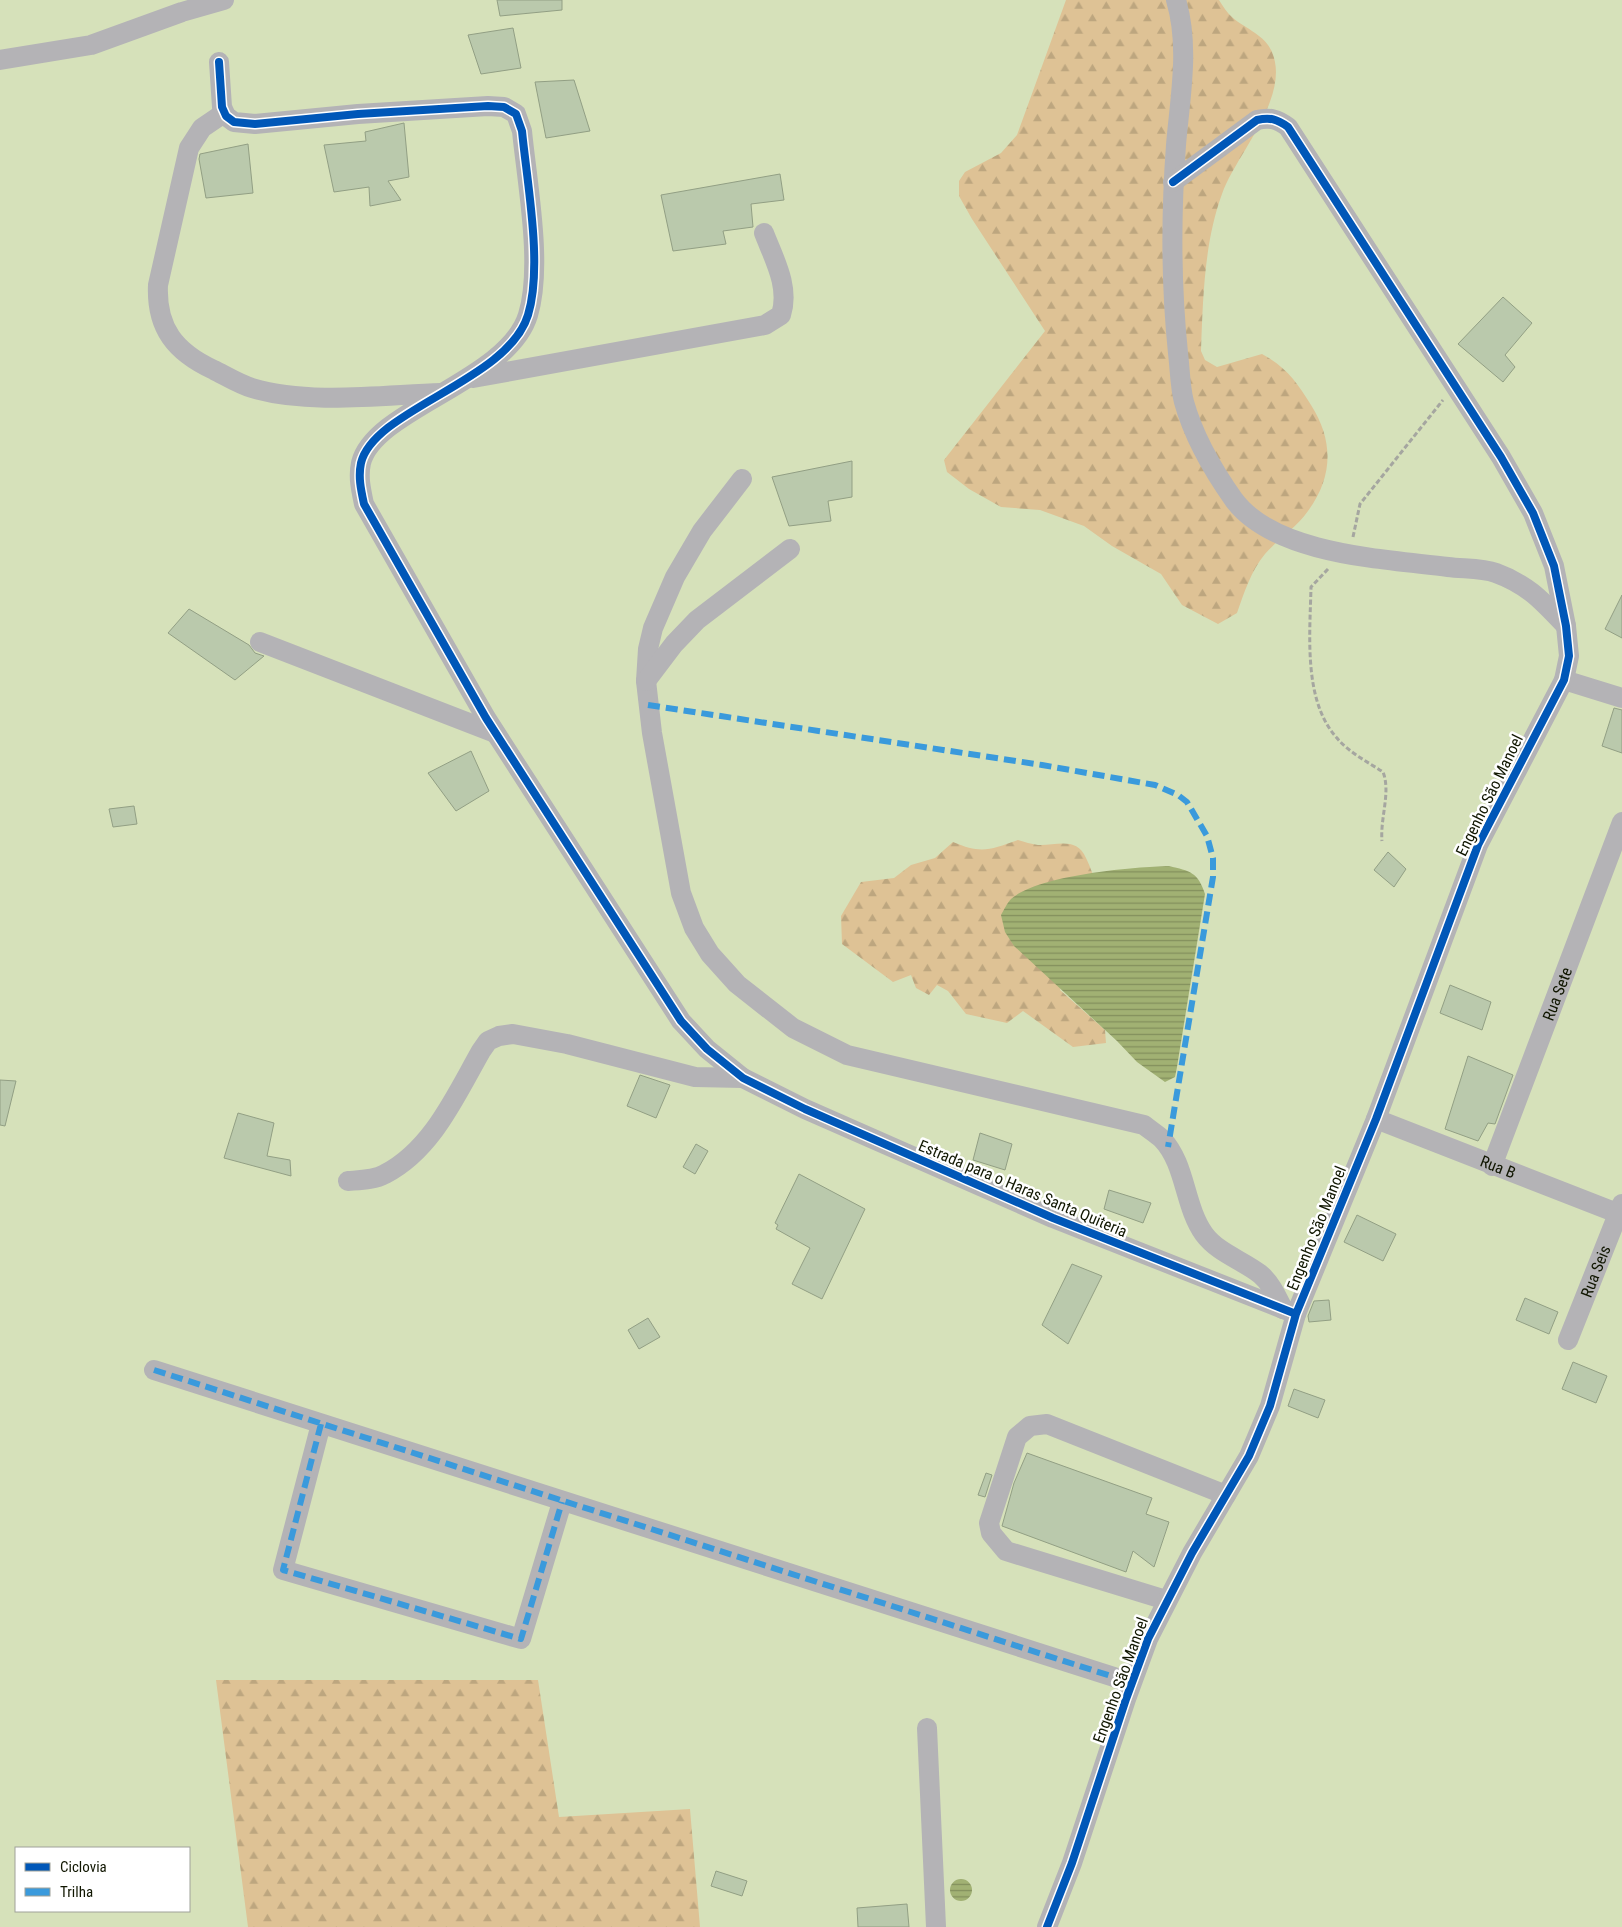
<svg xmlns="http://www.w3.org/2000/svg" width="1622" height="1927" viewBox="0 0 1622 1927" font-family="'Roboto Condensed',sans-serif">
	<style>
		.forest { fill: url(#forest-firs) }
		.water { fill: url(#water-rules) }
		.building { fill: #bac9ac; stroke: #929f84 }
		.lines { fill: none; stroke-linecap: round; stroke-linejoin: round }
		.path { stroke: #a5a6a0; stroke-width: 3; stroke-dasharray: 5 2.5; stroke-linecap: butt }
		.minor { stroke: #b4b3b6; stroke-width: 20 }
		.quiet { stroke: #3a9adc; stroke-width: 6; stroke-dasharray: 12 6; stroke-linecap: butt }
		.cycleway-casing { stroke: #fff; stroke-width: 11 }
		.cycleway { stroke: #0057b8; stroke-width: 8 }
		.labels { text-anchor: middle; stroke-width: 5; stroke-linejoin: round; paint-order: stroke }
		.street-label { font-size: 16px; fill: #101600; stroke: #fff }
	</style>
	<defs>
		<pattern id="forest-firs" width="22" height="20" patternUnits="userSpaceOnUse" patternTransform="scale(1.25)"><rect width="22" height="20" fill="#dec295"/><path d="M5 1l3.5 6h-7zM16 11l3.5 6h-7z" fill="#bda67f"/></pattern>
		<pattern id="water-rules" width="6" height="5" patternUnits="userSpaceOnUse" patternTransform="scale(1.25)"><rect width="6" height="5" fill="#a1b173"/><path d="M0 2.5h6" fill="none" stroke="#828f5c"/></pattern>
	</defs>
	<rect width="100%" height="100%" fill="#d6e1ba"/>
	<path class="forest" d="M 1066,0 L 1219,0 C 1223,6 1227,13 1233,18 C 1246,29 1265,35 1272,52 C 1291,97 1236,154 1222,194 C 1204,243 1203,299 1201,351 L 1205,360 L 1217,367 L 1262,354 C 1286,367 1297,382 1311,405 C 1334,441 1333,477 1308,511 C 1296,528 1278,539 1265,554 C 1251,571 1244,593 1237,613 L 1218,624 L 1182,605 L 1161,574 L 1112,546 L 1084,526 L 1040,510 L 1001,507 L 969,489 L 947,472 L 944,460 L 1045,331 L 972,219 L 959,196 L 959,181 L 965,172 L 1001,153 L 1017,135 Z
		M 1018,840 C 1025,842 1031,844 1038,845 C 1055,846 1077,836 1086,858 C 1091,868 1093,877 1099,887 L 1060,990 L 1105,1030 L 1106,1043 L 1073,1047 L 1023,1011 L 1007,1023 L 966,1014 L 948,991 L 937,985 L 929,995 L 916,988 L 911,975 L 893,982 L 842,944 L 841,916 L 861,882 L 894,878 L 911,865 L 935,858 L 953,842 C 981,854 990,850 1018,840 Z
		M 216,1680 L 538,1680 L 559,1817 L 690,1809 L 700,1927 L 248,1927 Z"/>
	<path class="water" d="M 1169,866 C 1190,871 1198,872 1205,894 L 1177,1067 L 1175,1077 L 1165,1082 L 1137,1062 L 1117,1041 L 1014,946 L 1005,932 L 1001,915 C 1004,910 1007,903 1011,899 C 1038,875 1133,867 1169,866 Z
		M950 1890a11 11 0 1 1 22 0a11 11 0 1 1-22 0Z"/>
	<path class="building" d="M 497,0 L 562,0 L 562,10 L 500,16 Z
		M 513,28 L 521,68 L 481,74 L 468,35 Z
		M 574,80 L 590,131 L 546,138 L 535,82 Z
		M 404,123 L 409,177 L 388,181 L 401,200 L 370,206 L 369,187 L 334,192 L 324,145 L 366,141 L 365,132 Z
		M 248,144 L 253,193 L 206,198 L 199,159 L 200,154 Z
		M 780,174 L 784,200 L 751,204 L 753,227 L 723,231 L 726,244 L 673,251 L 661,195 Z
		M 1503,297 L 1532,323 L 1505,355 L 1515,367 L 1503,382 L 1458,344 Z
		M 852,461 L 852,497 L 828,501 L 831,521 L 789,526 L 772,477 Z
		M 1622,595 L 1622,638 L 1605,629 Z
		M 189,609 L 249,645 L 255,653 L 264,656 L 235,680 L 168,633 Z
		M 1614,708 L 1622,710 L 1622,753 L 1602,746 Z
		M 471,751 L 489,791 L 456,811 L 428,773 Z
		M 134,806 L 137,824 L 113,827 L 109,809 Z
		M 1388,852 L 1406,869 L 1394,887 L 1374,870 Z
		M 1450,985 L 1491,1002 L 1482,1030 L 1440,1013 Z
		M 1468,1056 L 1513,1075 L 1495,1124 L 1488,1123 L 1478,1141 L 1445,1129 Z
		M 640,1075 L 670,1085 L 656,1118 L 627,1106 Z
		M 0,1080 L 16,1081 L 5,1126 L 0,1125 Z
		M 238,1113 L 274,1123 L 267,1156 L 290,1160 L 291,1176 L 224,1158 Z
		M 980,1133 L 1012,1144 L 1005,1170 L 973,1160 Z
		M 696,1144 L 708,1151 L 695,1174 L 683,1167 Z
		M 799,1174 L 865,1209 L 822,1299 L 792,1284 L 810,1248 L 776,1229 L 778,1225 L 775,1223 Z
		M 1109,1190 L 1151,1203 L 1143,1223 L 1104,1209 Z
		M 1357,1215 L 1396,1234 L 1383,1261 L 1344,1242 Z
		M 1072,1264 L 1102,1276 L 1068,1344 L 1042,1325 Z
		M 1525,1298 L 1558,1312 L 1549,1334 L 1516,1320 Z
		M 1329,1300 L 1331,1320 L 1309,1322 L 1308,1316 L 1314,1301 Z
		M 648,1318 L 660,1337 L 639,1349 L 628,1330 Z
		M 1573,1362 L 1607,1376 L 1596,1403 L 1562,1389 Z
		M 1294,1389 L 1325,1400 L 1318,1418 L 1288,1406 Z
		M 1027,1453 L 1152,1498 L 1146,1514 L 1169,1522 L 1154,1567 L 1133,1551 L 1126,1572 L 1002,1526 L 1014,1483 Z
		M 986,1473 L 992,1475 L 985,1497 L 978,1495 Z
		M 716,1871 L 747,1881 L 742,1896 L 711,1886 Z
		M 907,1904 L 909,1927 L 858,1927 L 857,1908 Z"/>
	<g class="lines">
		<path class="path" d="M 1353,537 L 1360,504 L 1443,400
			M 1328,569 L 1311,587 C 1310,634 1303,701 1337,738 C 1348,752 1368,762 1383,772 C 1391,792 1380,818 1382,841"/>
		<g class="minor">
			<path d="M 1176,0 C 1190,47 1180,97 1176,145 C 1171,213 1171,285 1178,353 C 1180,369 1180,387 1184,402 C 1194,438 1212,469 1234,500 C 1275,555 1385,559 1448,567 C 1463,569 1482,568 1496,573 C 1529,585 1543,602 1566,626"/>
			<path d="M 0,60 L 91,45 L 182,12 L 224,0"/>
			<path d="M 219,62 L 222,107 L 226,116 L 234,122 L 255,124 L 358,114 L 488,106 L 504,107 L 516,114 L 522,131 C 527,183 543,266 528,315 C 508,381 374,409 361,463 C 358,477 361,490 364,504 L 486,718 L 681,1021 L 707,1049 L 743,1078 L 805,1109 L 1053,1218 L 1296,1314"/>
			<path d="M 224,113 L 202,128 L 189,148 L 158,285 C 156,328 175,352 214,370 C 226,376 239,384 252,388 C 309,405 382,395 441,393"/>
			<path d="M 473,378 L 765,325 L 781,315 C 790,287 774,259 764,233"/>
			<path d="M 742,479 L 702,531 L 675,577 L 653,628 L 648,649 L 646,681 L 652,733 L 681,893 L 694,928 L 710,954 L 737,984 L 793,1028 L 847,1055 L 1144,1125 C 1150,1130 1157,1134 1162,1139 C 1186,1164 1184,1206 1204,1234 C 1218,1253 1242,1260 1260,1274 C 1271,1283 1277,1297 1283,1309"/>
			<path d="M 260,642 L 495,733"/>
			<path d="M 1564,680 L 1622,698"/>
			<path d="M 646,681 L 674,644 L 697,620 L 790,549"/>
			<path id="s1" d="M 1376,1119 L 1622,1215"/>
			<path id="s2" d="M 1492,1166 L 1622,822"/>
			<path d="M 348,1181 C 361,1180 374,1180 385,1174 C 432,1150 456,1095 481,1051 L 488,1041 L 499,1036 L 513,1034 L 567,1044 L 695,1077 L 743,1078"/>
			<path id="s3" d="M 1568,1340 L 1622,1204"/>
			<path d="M 154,1370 L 1114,1677 L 1131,1684"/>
			<path d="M 321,1424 L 283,1570 L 521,1639 L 562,1502"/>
			<path d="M 1166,1600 L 1006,1551 L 991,1533 L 989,1523 L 1017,1437 L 1030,1426 L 1047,1424 L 1226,1495"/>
			<path d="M 927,1728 L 936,1927"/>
			<path d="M 1047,1927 L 1072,1863 L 1126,1699 L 1148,1639 L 1192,1553 L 1249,1456 L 1270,1406 L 1296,1314 L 1376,1119 L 1478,845 L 1564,680 L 1569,656 L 1566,626 L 1554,566 L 1533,513 L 1501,457 L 1288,127 C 1277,119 1270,117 1257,120 L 1173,182"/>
		</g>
		<path class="quiet" d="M 648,705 L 1042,765 L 1155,785 L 1178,795 L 1187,802 L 1207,836 L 1213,858 L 1213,877 L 1168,1147
			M 154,1370 L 1114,1677 L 1131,1684
			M 321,1424 L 283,1570 L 521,1639 L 562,1502"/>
		<g class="cycleway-casing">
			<path id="cycleway" d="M 219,62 L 222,107 L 226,116 L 234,122 L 255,124 L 358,114 L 488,106 L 504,107 L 516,114 L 522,131 C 527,183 543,266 528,315 C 508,381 374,409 361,463 C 358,477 361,490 364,504 L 486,718 L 681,1021 L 707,1049 L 743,1078 L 805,1109 L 1053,1218 L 1296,1314
				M 1047,1927 L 1072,1863 L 1126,1699 L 1148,1639 L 1192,1553 L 1249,1456 L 1270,1406 L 1296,1314 L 1376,1119 L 1478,845 L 1564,680 L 1569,656 L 1566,626 L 1554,566 L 1533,513 L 1501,457 L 1288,127 C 1277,119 1270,117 1257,120 L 1173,182"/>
		</g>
		<use href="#cycleway" class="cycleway"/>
	</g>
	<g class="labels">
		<g class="street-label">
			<text transform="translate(1489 795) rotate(-64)" y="6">Engenho São Manoel</text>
			<text dy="6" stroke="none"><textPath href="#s2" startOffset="184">Rua Sete</textPath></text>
			<text dy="6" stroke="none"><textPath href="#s1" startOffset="131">Rua B</textPath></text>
			<text transform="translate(1023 1188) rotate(23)" y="6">Estrada para o Haras Santa Quiteria</text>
			<text transform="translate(1316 1228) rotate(-68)" y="6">Engenho São Manoel</text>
			<text dy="6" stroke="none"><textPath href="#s3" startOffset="74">Rua Seis</textPath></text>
			<text transform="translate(1120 1680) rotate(-70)" y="6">Engenho São Manoel</text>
		</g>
	</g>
	<rect x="15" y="1847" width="175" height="65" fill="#ffffff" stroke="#9fa299"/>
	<rect x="25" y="1863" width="25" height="8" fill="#0057b8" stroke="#9fa299"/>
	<text x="60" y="1872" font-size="15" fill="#101600">Ciclovia</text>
	<rect x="25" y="1888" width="25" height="8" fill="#3a9adc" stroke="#9fa299"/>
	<text x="60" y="1897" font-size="15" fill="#101600">Trilha</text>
</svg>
